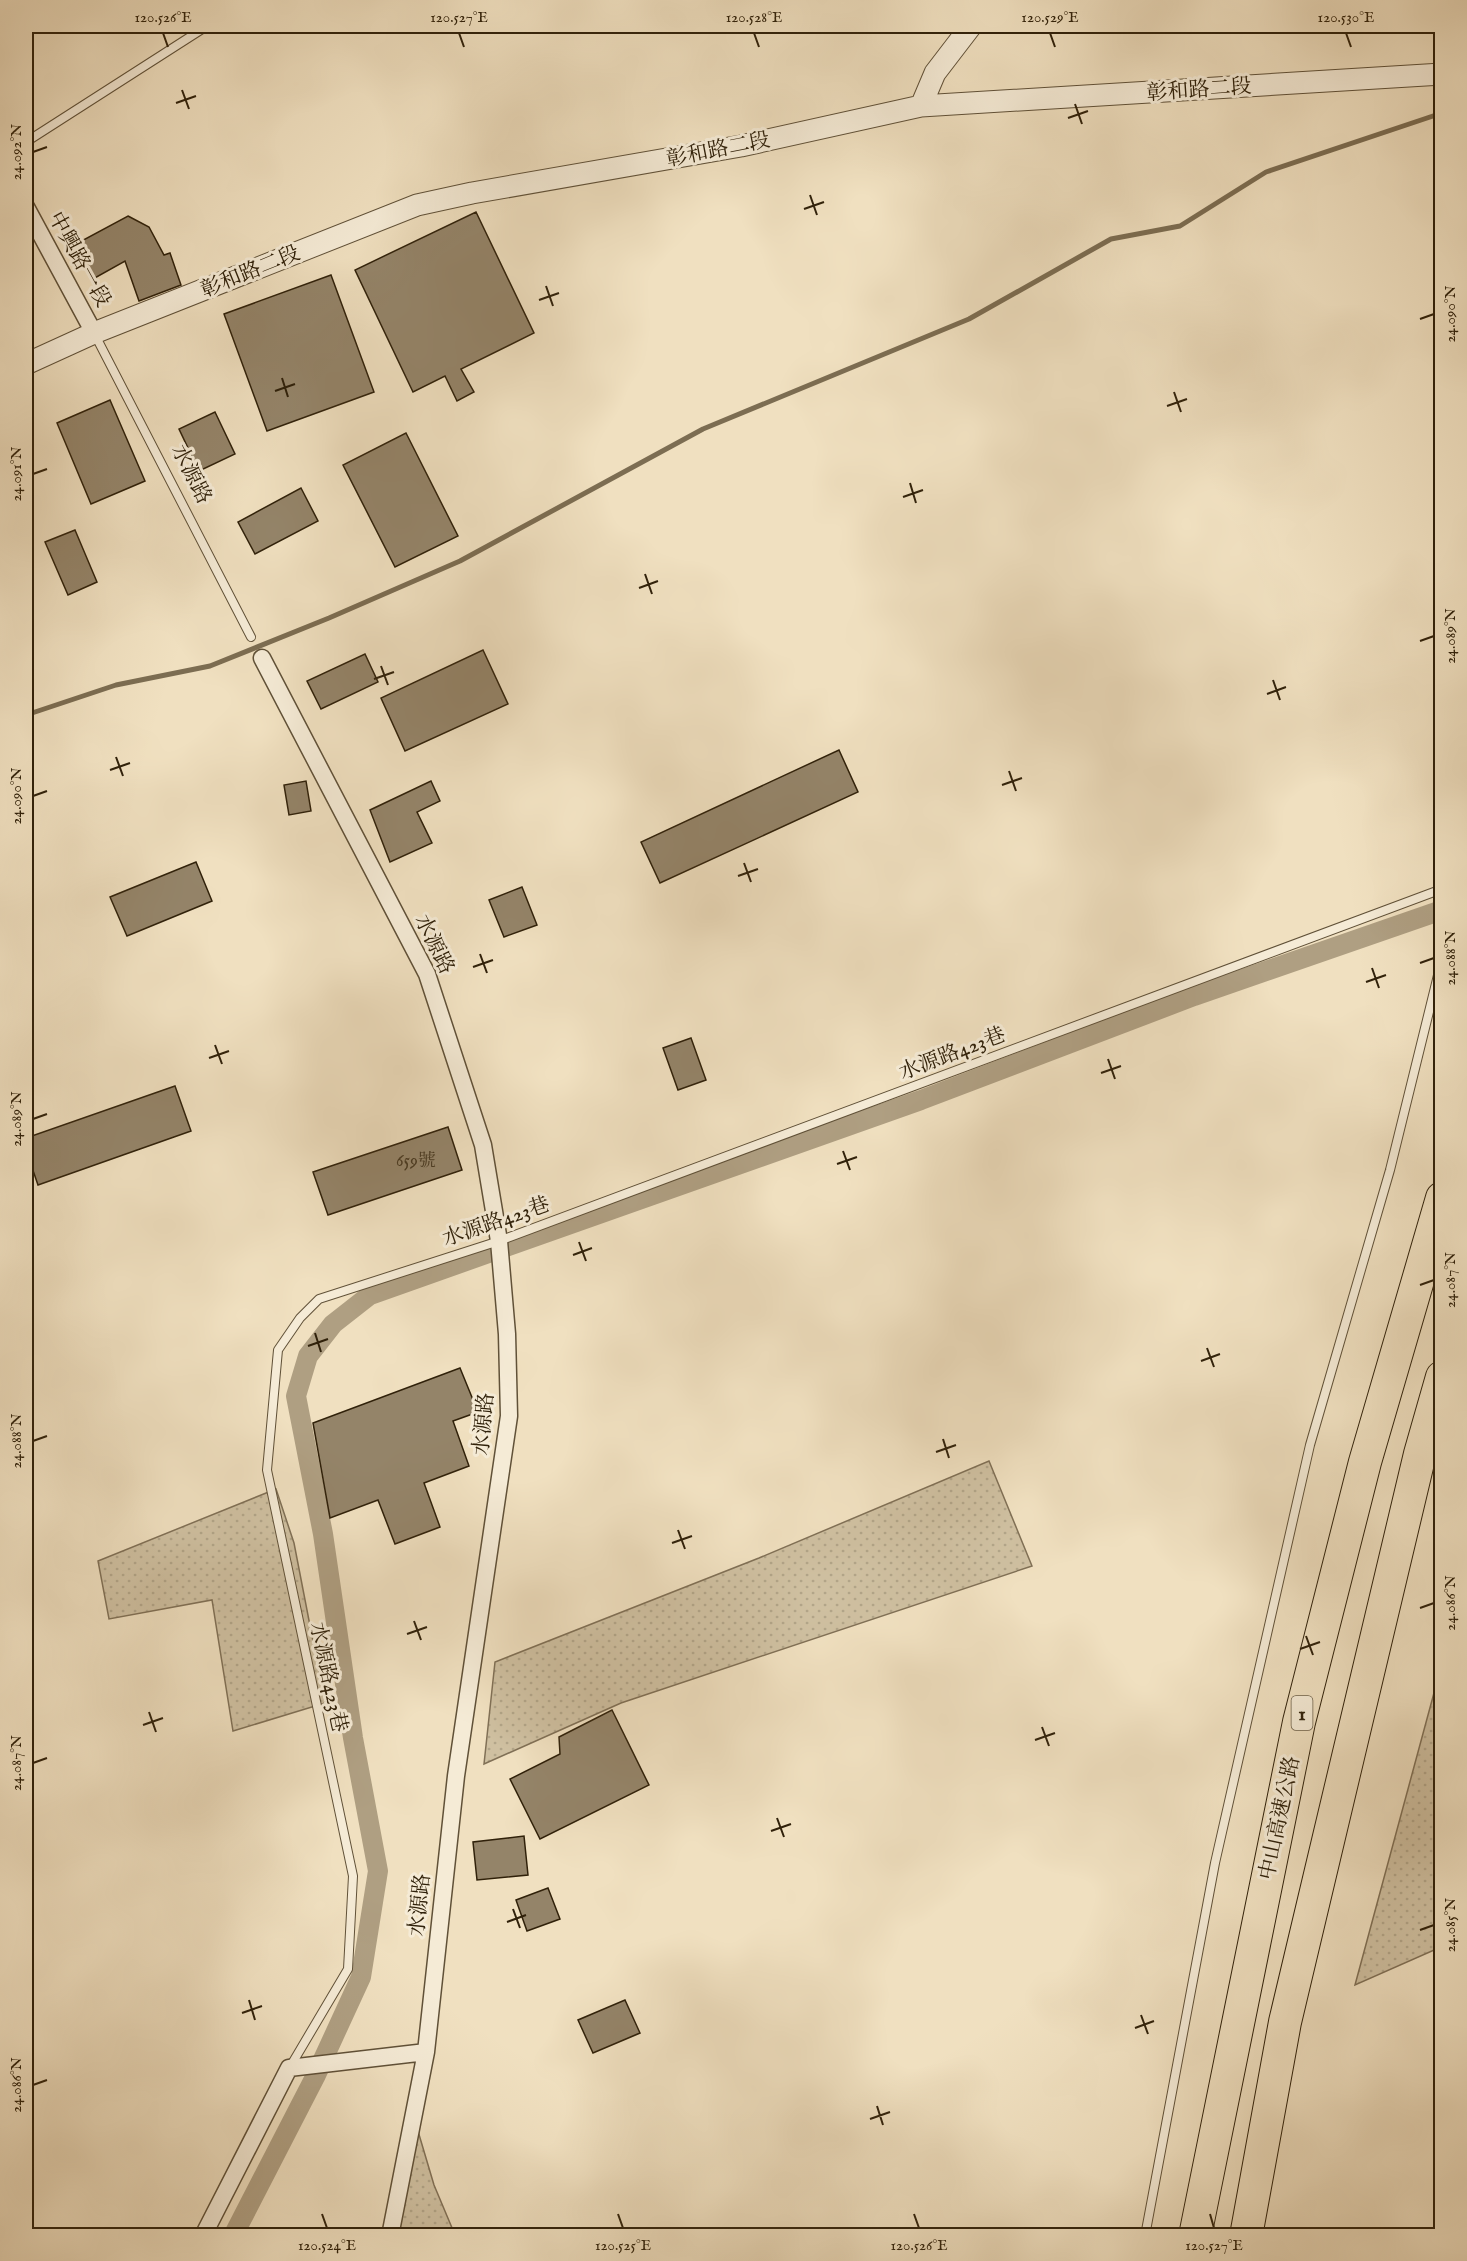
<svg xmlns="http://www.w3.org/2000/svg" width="1467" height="2261" viewBox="0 0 1467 2261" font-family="'IM FELL English','Noto Serif TC',serif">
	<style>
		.grass { fill: url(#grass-dots); stroke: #807056; stroke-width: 1.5 }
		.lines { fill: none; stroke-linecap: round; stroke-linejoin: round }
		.stream { stroke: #7c6d52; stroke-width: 5 }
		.canal { stroke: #af9f82; stroke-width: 20 }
		.building { fill: #948469; stroke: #30210a; stroke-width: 1.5 }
		.service-casing { stroke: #605138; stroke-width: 10 }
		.minor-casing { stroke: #605138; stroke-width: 19 }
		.tertiary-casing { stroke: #605138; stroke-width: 23 }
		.motorway-casing { stroke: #30210a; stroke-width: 34 }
		.service { stroke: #f5ebd6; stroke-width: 8 }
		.minor { stroke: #f5ebd6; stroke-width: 16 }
		.tertiary { stroke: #f5ebd6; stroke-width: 21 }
		.motorway { stroke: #f0e0c0; stroke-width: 32 }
		.ticks { fill: none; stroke: #30210a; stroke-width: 2 }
		.labels { text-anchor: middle; stroke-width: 6; stroke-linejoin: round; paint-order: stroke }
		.number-label { font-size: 18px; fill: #493a22 }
		.shield { fill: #f5ebd6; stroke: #6b5e47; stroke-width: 1.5 }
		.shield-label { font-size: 20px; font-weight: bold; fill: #30210a }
		.street-label { font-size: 21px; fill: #30210a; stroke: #f5ebd6 }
		.neatline { fill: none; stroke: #30210a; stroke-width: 2 }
		.ticks-label { font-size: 15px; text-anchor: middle; fill: #30210a }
	</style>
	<defs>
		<pattern id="grass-dots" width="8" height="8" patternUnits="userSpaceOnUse" patternTransform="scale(1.5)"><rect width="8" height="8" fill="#cfc0a1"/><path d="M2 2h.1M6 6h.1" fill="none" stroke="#b2a589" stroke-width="1.8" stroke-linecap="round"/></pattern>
	</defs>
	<rect width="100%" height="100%" fill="#f0e0c0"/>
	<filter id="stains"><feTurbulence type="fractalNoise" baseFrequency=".00333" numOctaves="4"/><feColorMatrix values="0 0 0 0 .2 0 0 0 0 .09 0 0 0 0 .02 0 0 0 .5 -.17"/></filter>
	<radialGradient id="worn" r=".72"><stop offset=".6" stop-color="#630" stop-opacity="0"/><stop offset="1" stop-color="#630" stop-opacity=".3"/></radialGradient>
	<path class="grass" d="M 989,1461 L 1032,1566 L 621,1703 L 484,1764 L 495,1662 L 759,1558 Z
		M 276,1489 L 294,1543 L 325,1703 L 233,1731 L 212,1600 L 109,1619 L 98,1561 Z
		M 1441,1667 L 1441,1947 L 1355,1985 Z
		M 415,2121 L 434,2185 L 455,2235 L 393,2236 Z"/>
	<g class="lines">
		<path class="stream" d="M 26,715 L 116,685 L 210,666 L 329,618 L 460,561 L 703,429 L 969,319 L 1111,239 L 1180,226 L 1266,172 L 1442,113"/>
		<path class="canal" d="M 233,2236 L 315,2077 L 361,1977 L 378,1871 L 353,1738 L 323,1534 L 296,1396 L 308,1356 L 333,1324 L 370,1295 L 921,1100 L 1194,996 L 1442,910"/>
	</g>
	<path class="building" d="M 476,212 L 534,333 L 461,369 L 474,392 L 457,401 L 445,376 L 413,392 L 355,270 Z
		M 128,216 L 149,227 L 164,255 L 170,253 L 181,285 L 139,301 L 125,261 L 93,279 L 74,245 Z
		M 331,275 L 374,392 L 267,431 L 224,314 Z
		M 110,400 L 145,481 L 91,504 L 57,423 Z
		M 215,412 L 235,454 L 199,471 L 179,429 Z
		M 406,433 L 458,536 L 395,567 L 343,465 Z
		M 301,488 L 318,521 L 255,554 L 238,522 Z
		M 75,530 L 97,582 L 68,595 L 45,542 Z
		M 483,650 L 508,704 L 405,751 L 381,698 Z
		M 365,654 L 378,682 L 321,709 L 307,681 Z
		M 839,750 L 858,792 L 660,883 L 641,842 Z
		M 306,781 L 311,811 L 289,815 L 284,785 Z
		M 431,781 L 440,801 L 417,812 L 432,843 L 390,862 L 370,810 Z
		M 196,862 L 212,901 L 127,936 L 110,897 Z
		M 522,887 L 537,925 L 504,937 L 489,900 Z
		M 691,1038 L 706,1080 L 678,1090 L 663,1048 Z
		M 175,1086 L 191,1131 L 38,1185 L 26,1150 L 26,1138 Z
		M 448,1127 L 462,1170 L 328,1215 L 313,1172 Z
		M 460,1368 L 478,1412 L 453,1421 L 469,1466 L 424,1483 L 440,1527 L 395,1544 L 378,1500 L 330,1518 L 313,1423 Z
		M 612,1710 L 649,1785 L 540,1839 L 510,1779 L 560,1754 L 559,1737 Z
		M 524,1836 L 528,1875 L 477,1880 L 473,1842 Z
		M 548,1888 L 560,1919 L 527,1931 L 516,1900 Z
		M 625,2000 L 640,2033 L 593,2053 L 578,2020 Z"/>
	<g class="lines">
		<g class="service-casing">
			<path id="service" d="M 26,142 L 207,26
				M 94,333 L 251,637
				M 290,2067 L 348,1969 L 353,1876 L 267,1470 L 278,1350 L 300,1318 L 319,1299 L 499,1241 L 1442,889
				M 1145,2236 L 1215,1863 L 1310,1445 L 1390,1170 L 1442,959"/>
		</g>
		<g class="minor-casing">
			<path id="minor" d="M 26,207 L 94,333
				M 262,658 L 427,974 L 483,1145 L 499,1241 L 507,1334 L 509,1416 L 456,1776 L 426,2052 L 390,2236
				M 203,2236 L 289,2068 L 426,2052"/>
		</g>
		<g class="tertiary-casing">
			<path id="tertiary" d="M 921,106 L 935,73 L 971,26
				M 26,364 L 94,333 L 417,205 L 472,193 L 741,146 L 921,106 L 1442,74"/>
		</g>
		<g class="motorway-casing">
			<path id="motorway" d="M 1195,2236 L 1299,1722 L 1365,1462 L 1442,1198
				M 1246,2236 L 1285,2022 L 1420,1454 L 1442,1377"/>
		</g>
		<use href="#service" class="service"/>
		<use href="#minor" class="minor"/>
		<use href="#tertiary" class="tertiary"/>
		<use href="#motorway" class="motorway"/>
	</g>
	<path class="ticks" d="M 163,33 L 168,47M 459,33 L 464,47M 754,33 L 759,47M 1050,33 L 1055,47M 1346,33 L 1351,47M 182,90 L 189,109M 176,103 L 196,96M 1075,104 L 1082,124M 1068,118 L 1088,111M 33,152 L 47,147M 810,195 L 817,215M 804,209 L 824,202M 546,286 L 553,306M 539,300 L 559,293M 1420,319 L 1434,314M 282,378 L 288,397M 275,391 L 295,384M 1174,392 L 1181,412M 1167,406 L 1187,399M 33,474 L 47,469M 910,483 L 916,503M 903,497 L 923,490M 645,574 L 652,594M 639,588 L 658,581M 1420,641 L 1434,636M 381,666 L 388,685M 374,679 L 394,672M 1273,680 L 1280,700M 1267,694 L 1286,687M 116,757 L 123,776M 110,770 L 130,763M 1009,771 L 1016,791M 1002,785 L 1022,778M 33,796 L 47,791M 744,863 L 751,882M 738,876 L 758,869M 480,954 L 487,973M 1420,963 L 1434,958M 473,967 L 493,960M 1372,968 L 1379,988M 1366,982 L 1386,975M 215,1045 L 222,1064M 209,1058 L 229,1051M 1108,1059 L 1115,1079M 1101,1073 L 1121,1066M 33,1119 L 47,1114M 843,1151 L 850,1170M 837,1164 L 857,1157M 579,1242 L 586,1261M 573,1255 L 592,1248M 1420,1285 L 1434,1280M 315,1333 L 321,1352M 308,1346 L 328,1339M 1207,1348 L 1214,1367M 1201,1361 L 1220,1354M 943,1439 L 949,1458M 33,1441 L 47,1436M 936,1452 L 956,1445M 678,1530 L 685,1549M 672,1543 L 692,1536M 1420,1608 L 1434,1603M 414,1621 L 421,1640M 407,1634 L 427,1627M 1306,1636 L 1313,1655M 1300,1649 L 1320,1642M 149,1712 L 156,1732M 143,1725 L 163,1718M 1042,1727 L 1049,1746M 1035,1740 L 1055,1733M 33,1763 L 47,1758M 777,1818 L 784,1837M 771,1831 L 791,1824M 513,1909 L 520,1928M 507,1922 L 526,1915M 1420,1930 L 1434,1925M 249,2000 L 255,2020M 242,2013 L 262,2006M 1141,2015 L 1148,2034M 1135,2028 L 1154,2021M 33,2085 L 47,2080M 877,2106 L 883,2125M 870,2119 L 890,2112M 322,2214 L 327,2228M 618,2214 L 623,2228M 914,2214 L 919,2228M 1210,2214 L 1214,2228"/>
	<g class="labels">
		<g class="number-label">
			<text x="416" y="1166">659號</text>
		</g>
		<rect class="shield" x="1291.5" y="1696" width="21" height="34" rx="4.5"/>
		<g class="shield-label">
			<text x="1302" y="1720">1</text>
		</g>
		<g class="street-label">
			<text transform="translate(1199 89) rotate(-4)" y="7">彰和路二段</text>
			<text transform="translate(718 149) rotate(-11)" y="7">彰和路二段</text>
			<text transform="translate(80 259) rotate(61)" y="7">中興路一段</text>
			<text transform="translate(250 271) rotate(-22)" y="7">彰和路二段</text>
			<text transform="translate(192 474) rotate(63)" y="7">水源路</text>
			<text transform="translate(435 944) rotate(64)" y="7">水源路</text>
			<text transform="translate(952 1053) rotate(-21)" y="7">水源路423巷</text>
			<text transform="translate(496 1221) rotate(-19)" y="7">水源路423巷</text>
			<text transform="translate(483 1424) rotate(-85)" y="7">水源路</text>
			<text transform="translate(329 1677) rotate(78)" y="7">水源路423巷</text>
			<text transform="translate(1279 1818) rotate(-78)" y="7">中山高速公路</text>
			<text transform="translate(419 1905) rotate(-84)" y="7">水源路</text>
		</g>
	</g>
	<rect width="1467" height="2261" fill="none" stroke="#f0e0c0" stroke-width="66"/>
	<rect x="33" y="33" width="1401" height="2195" class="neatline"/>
	<g class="ticks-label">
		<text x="163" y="22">120.526°E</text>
		<text x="459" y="22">120.527°E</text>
		<text x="754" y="22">120.528°E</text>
		<text x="1050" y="22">120.529°E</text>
		<text x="1346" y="22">120.530°E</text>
		<text transform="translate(16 152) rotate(-90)" y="5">24.092°N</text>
		<text transform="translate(1450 314) rotate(-90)" y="5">24.090°N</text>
		<text transform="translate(16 474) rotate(-90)" y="5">24.091°N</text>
		<text transform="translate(1450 636) rotate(-90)" y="5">24.089°N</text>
		<text transform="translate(16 796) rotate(-90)" y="5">24.090°N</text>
		<text transform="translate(1450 958) rotate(-90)" y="5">24.088°N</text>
		<text transform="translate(16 1119) rotate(-90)" y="5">24.089°N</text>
		<text transform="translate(1450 1280) rotate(-90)" y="5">24.087°N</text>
		<text transform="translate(16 1441) rotate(-90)" y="5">24.088°N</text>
		<text transform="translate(1450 1603) rotate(-90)" y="5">24.086°N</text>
		<text transform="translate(16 1763) rotate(-90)" y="5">24.087°N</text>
		<text transform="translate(1450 1925) rotate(-90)" y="5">24.085°N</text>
		<text transform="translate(16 2085) rotate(-90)" y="5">24.086°N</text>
		<text x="327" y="2250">120.524°E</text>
		<text x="623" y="2250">120.525°E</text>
		<text x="919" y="2250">120.526°E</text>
		<text x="1214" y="2250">120.527°E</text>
	</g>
	<rect width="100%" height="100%" filter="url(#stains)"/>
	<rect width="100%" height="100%" fill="url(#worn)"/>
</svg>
